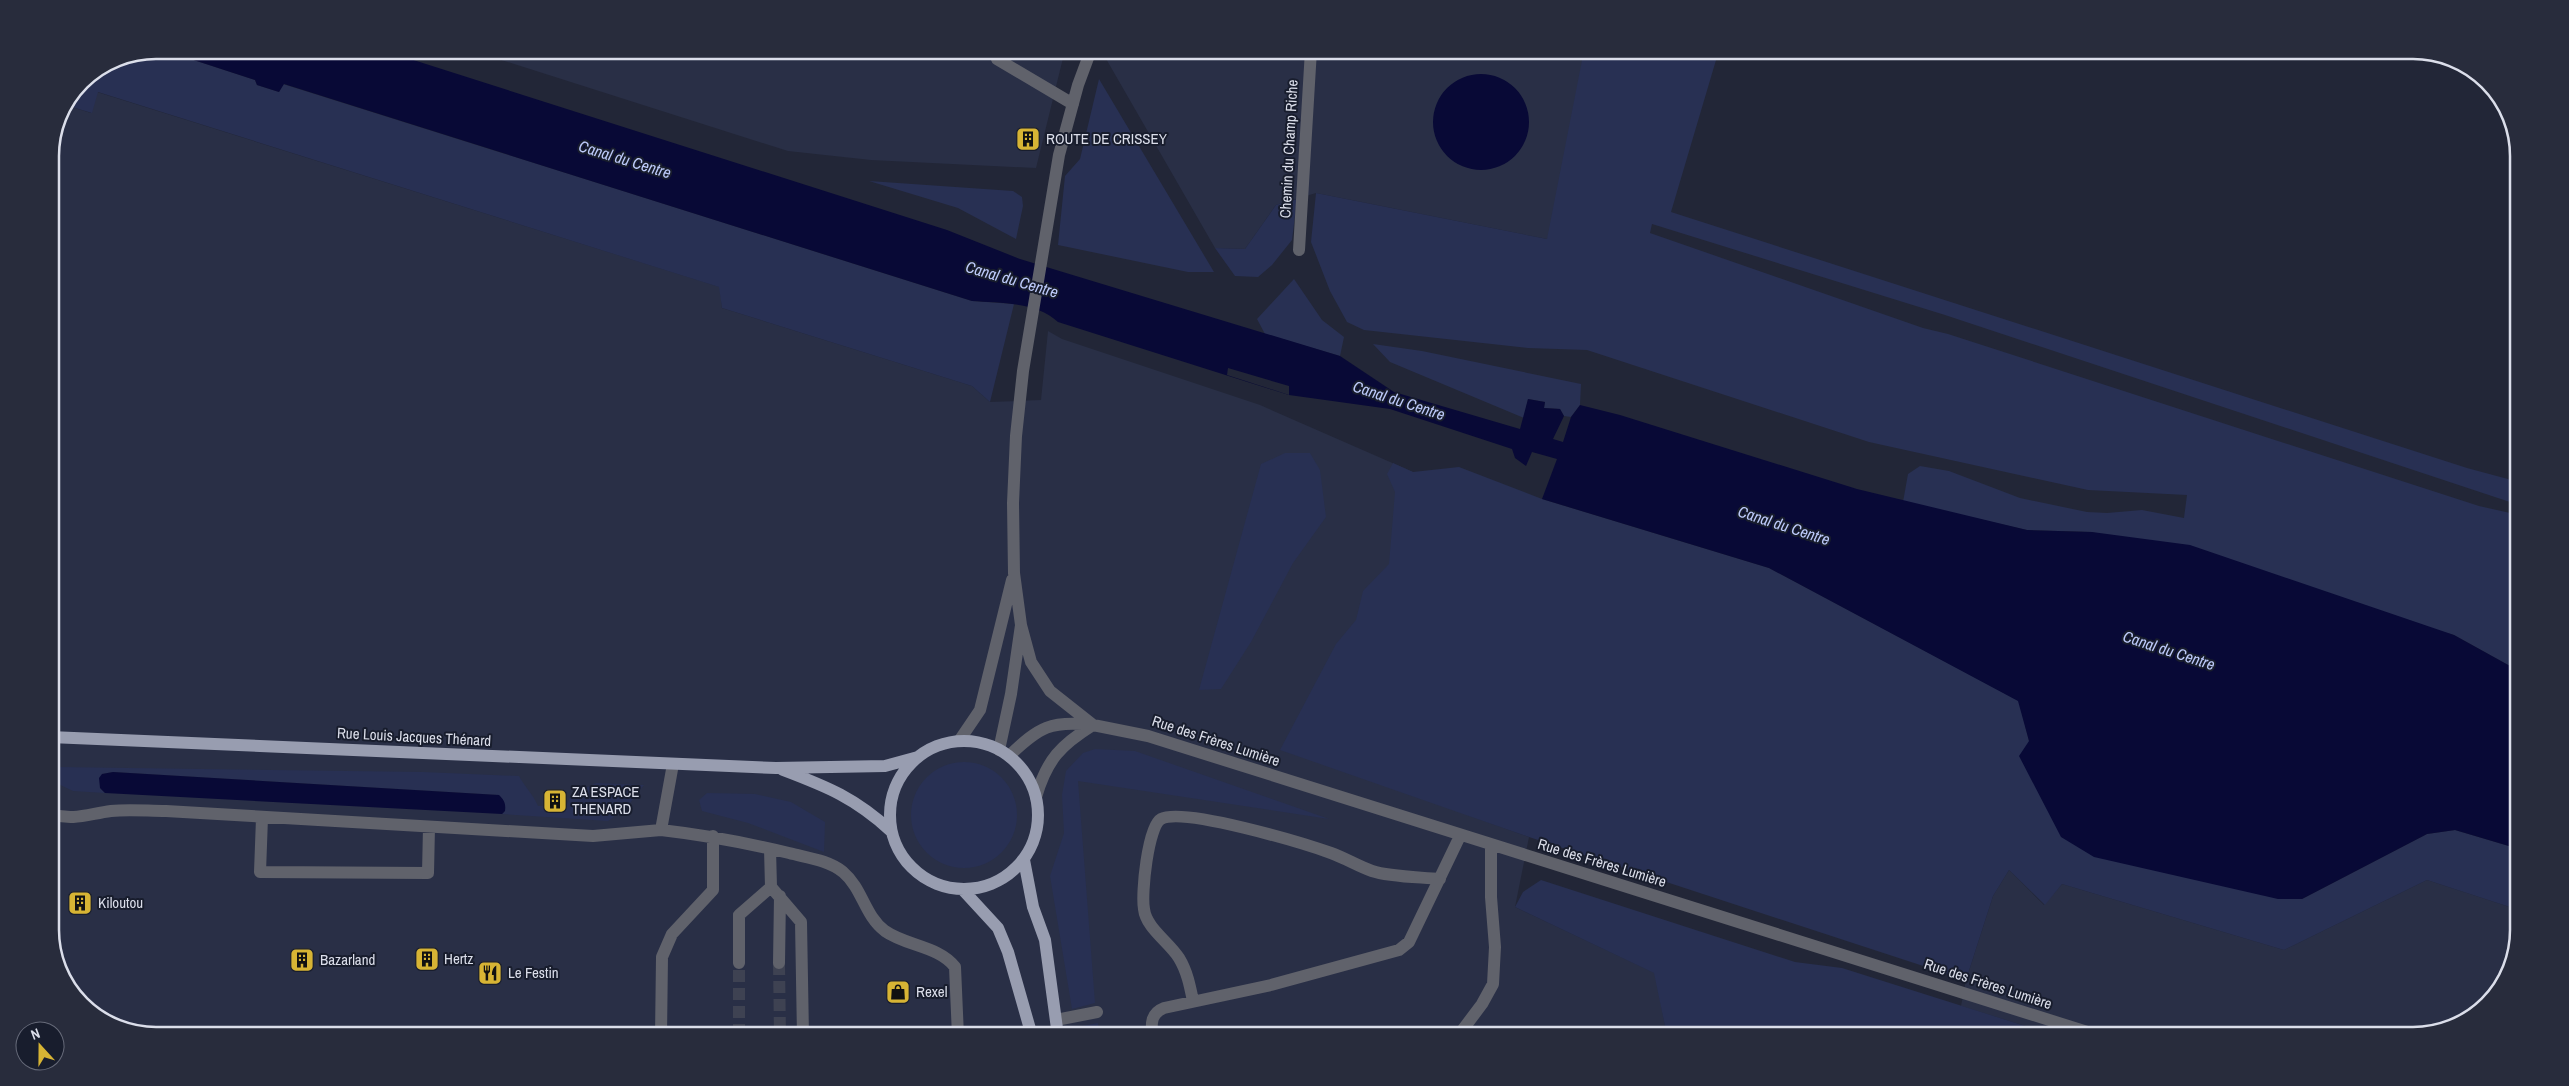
<svg xmlns="http://www.w3.org/2000/svg" width="2569" height="1086" viewBox="0 0 2569 1086" font-family="'Archivo Narrow',sans-serif">
	<style>
		.built { fill: #292f46 }
		.green { fill: #283053 }
		.water { fill: #080936 }
		.pier { fill: #222637 }
		.lines { fill: none; stroke-linecap: round; stroke-linejoin: round }
		.minor-tunnel { stroke: #3e4252; stroke-width: 12; stroke-dasharray: 12 6; stroke-linecap: butt }
		.minor { stroke: #60626b; stroke-width: 12 }
		.major { stroke: #989db0; stroke-width: 12 }
		.labels { text-anchor: middle; stroke-width: 4; stroke-linejoin: round; paint-order: stroke }
		.poi-label { font-size: 15px; fill: #dbdeea; stroke: #181d2d; text-anchor: start }
		.street-label { font-size: 15px; fill: #dbdeea; stroke: #181d2d }
		.water-label { font-size: 16px; font-style: italic; fill: #becbfb; stroke: #181d2d }
		.rim { fill: none; stroke: #dbdeea; stroke-width: 2.5 }
	</style>
	<rect width="100%" height="100%" fill="#222637"/>
	<path class="built" d="M 470,50 L 1065,50 L 1036,168 L 871,160 L 788,151 Z
		M 1107,50 L 1694,50 L 1547,239 L 1316,193 L 1276,205 L 1245,249 L 1215,248 L 1105,57 Z
		M 97,92 L 720,287 L 722,308 L 972,386 L 990,402 L 1041,400 L 1048,331 L 1062,339 L 1260,405 L 1413,472 L 1385,785 L 1529,837 L 1515,907 L 1655,973 L 1667,1036 L 156,1036 L 115,1028 L 72,994 L 50,938 L 50,149 L 58,115 L 65,105 L 91,113 Z
		M 2009,870 L 2044,905 L 2062,884 L 2284,950 L 2427,880 L 2519,910 L 2519,930 L 2511,971 L 2472,1018 L 2414,1036 L 2057,1036 L 1961,1006 L 1966,980 L 1993,896 Z"/>
	<path class="green" d="M 156,50 L 163,50 L 255,80 L 257,85 L 279,92 L 283,84 L 972,301 L 1014,304 L 990,402 L 972,386 L 722,308 L 719,287 L 98,92 L 92,113 L 65,105 C 92,64 109,59 156,50 Z
		M 1584,50 L 1719,50 L 1671,212 L 2467,468 L 2519,482 L 2519,505 L 1945,315 L 1652,224 L 1650,233 L 1923,328 L 1948,334 L 2479,506 L 2519,515 L 2519,671 L 2454,635 L 2092,532 L 2027,530 L 1903,502 L 1908,474 L 1920,466 L 1949,471 L 2020,498 L 2087,512 L 2107,513 L 2142,510 L 2184,518 L 2187,495 L 2088,490 L 1869,442 L 1587,350 L 1528,348 L 1364,330 L 1347,322 L 1330,291 L 1311,242 L 1316,193 L 1547,239 Z
		M 1099,79 L 1214,272 L 1188,272 L 1058,245 L 1065,176 L 1080,159 Z
		M 869,181 L 1013,191 L 1022,197 L 1023,206 L 1016,239 L 958,208 Z
		M 1297,199 L 1292,240 L 1272,265 L 1258,277 L 1235,276 L 1215,248 L 1245,249 L 1276,205 Z
		M 1294,279 L 1322,320 L 1344,337 L 1340,356 L 1265,334 L 1257,319 Z
		M 1373,344 L 1422,351 L 1581,384 L 1580,405 L 1571,417 L 1564,416 L 1560,409 L 1544,408 L 1545,402 L 1528,399 L 1524,418 L 1390,362 Z
		M 1285,453 L 1310,453 L 1320,470 L 1326,517 L 1293,563 L 1251,642 L 1221,689 L 1199,690 L 1261,464 Z
		M 1393,463 L 1413,472 L 1459,467 L 1542,499 L 1769,568 L 2019,701 L 2029,741 L 2302,899 L 2427,834 L 2455,830 L 2519,849 L 2519,910 L 2427,880 L 2284,950 L 2062,884 L 2045,905 L 2009,870 L 1993,896 L 1966,980 L 1529,837 L 1280,750 L 1336,644 L 1356,620 L 1363,591 L 1389,564 L 1395,492 L 1387,474 Z
		M 1095,749 L 1135,751 L 1329,819 L 1078,781 L 1095,1003 L 1072,1009 L 1050,876 L 1064,833 L 1062,795 L 1066,771 L 1083,753 Z
		M911 815a53 53 0 1 1 106 0a53 53 0 1 1-106 0Z
		M 56,767 L 423,772 L 519,776 C 525,787 533,794 538,806 L 566,806 L 571,795 L 596,783 L 644,785 L 626,808 L 608,821 L 502,814 L 505,811 L 499,795 L 113,772 L 102,774 L 100,788 L 105,793 L 73,791 L 50,780 L 50,771 Z
		M 707,793 L 755,794 L 791,802 L 825,822 L 824,852 L 748,823 L 702,811 L 699,800 Z
		M 1541,880 L 1795,962 L 1842,968 L 2057,1036 L 1667,1036 L 1654,973 L 1515,907 L 1523,892 Z
		M 1098,1023 L 1100,1036 L 1073,1036 L 1072,1028 Z"/>
	<path class="water" d="M 163,50 L 382,50 L 947,230 L 1020,259 L 1340,356 L 1394,392 L 1520,429 L 1528,399 L 1545,402 L 1544,408 L 1560,409 L 1564,416 L 1553,439 L 1563,442 L 1571,417 L 1580,405 L 1620,415 L 1857,489 L 2027,530 L 2092,532 L 2190,545 L 2454,635 L 2519,671 L 2519,849 L 2455,830 L 2427,834 L 2302,899 L 2278,899 L 2094,857 L 2061,837 L 2019,756 L 2029,741 L 2018,701 L 1769,568 L 1542,499 L 1557,459 L 1532,452 L 1526,466 L 1515,458 L 1512,449 L 1390,409 L 1289,395 L 1058,322 C 1037,302 1000,303 972,301 L 284,84 L 279,92 L 257,85 L 255,80 Z
		M1433 122a48 48 0 1 1 96 0a48 48 0 1 1-96 0Z
		M 113,772 L 499,795 C 504,800 506,803 505,811 L 502,814 L 105,793 L 100,788 L 99,778 L 102,774 Z"/>
	<path class="pier" d="M 1228,368 L 1289,386 L 1289,395 L 1227,375 Z"/>
	<g class="lines">
		<path class="minor-tunnel" d="M 779,963 L 780,1036
			M 739,1036 L 739,963"/>
		<path class="minor" d="M 997,59 L 1073,104
			M 1299,250 L 1311,50
			M 1021,625 L 1031,662 L 1050,691 L 1093,725 L 1148,736 L 2100,1036
			M 959,741 L 980,710 L 1012,580
			M 999,750 L 1011,694 L 1021,625 L 1014,573 L 1013,503 L 1016,436 L 1023,371 L 1059,155 L 1078,85 L 1091,50
			M 1009,756 C 1039,727 1051,720 1093,725 C 1061,745 1047,759 1036,797
			M 50,814 C 74,821 88,814 111,811 C 129,809 148,811 166,811 L 593,836 L 661,830 L 673,764
			M 262,818 L 260,872 L 428,873 L 429,827
			M 661,830 C 705,835 747,843 789,853 C 808,858 828,860 843,872 C 863,889 864,915 885,931 C 906,946 939,946 955,967 L 958,1036
			M 770,849 L 771,887 L 801,922 L 803,1036
			M 739,963 L 739,915 L 771,887
			M 779,963 L 780,896
			M 1193,1001 C 1190,986 1187,971 1179,958 C 1169,942 1146,928 1144,909 C 1141,894 1148,826 1161,819 C 1183,807 1303,843 1331,853 C 1345,858 1358,866 1372,871 C 1390,877 1420,877 1440,879
			M 1056,1020 L 1097,1012
			M 661,1036 L 662,957 L 672,934 L 713,890 L 713,836
			M 1152,1036 C 1151,1023 1151,1013 1164,1008 L 1271,985 L 1399,950 L 1409,942 L 1460,836
			M 1458,1036 L 1482,1004 L 1493,984 L 1495,947 L 1491,897 L 1491,845"/>
		<path class="major" d="M 50,737 L 776,768 L 885,766 L 918,757
			M890 815a74 74 0 1 1 148 0a74 74 0 1 1-148 0Z
			M 783,770 C 828,787 855,798 891,831
			M 1024,860 L 1033,907 L 1045,940 L 1058,1036
			M 963,890 L 998,928 L 1008,952 L 1032,1036"/>
	</g>
	<defs>
		<g id="building-square" transform="scale(1.25)"><rect x="-9" y="-9" width="18" height="18" rx="4" fill="#d7b434" stroke="#181d2d"/><path d="M-4-6H4V6H1V3H-1V6H-4ZM-2.5-4.3h1.7v1.8h-1.7ZM.8-4.3h1.7v1.8H.8ZM-2.5-1h1.7V.8h-1.7ZM.8-1h1.7V.8H.8Z" fill="#111"/></g>
		<g id="restaurant-square" transform="scale(1.25)"><rect x="-9" y="-9" width="18" height="18" rx="4" fill="#d7b434" stroke="#181d2d"/><path d="M-5-6h1v4h1v-4h1v4h1v-4h1v5L-1.5 .5V6h-2V.5L-5-1ZM5-6V6H3V1.5H1.5Q1.5-4 5-6Z" fill="#111"/></g>
		<g id="shop-square" transform="scale(1.25)"><rect x="-9" y="-9" width="18" height="18" rx="4" fill="#d7b434" stroke="#181d2d"/><path d="M-5-2.5h2.3a2.7 3.5 0 0 1 5.4 0H5L5.5 6h-11ZM-1.5-2.5h3a1.5 2.3 0 0 0-3 0Z" fill="#111"/></g>
	</defs>
	<g fill-rule="evenodd">
		<use href="#building-square" x="1028" y="139"/>
		<use href="#building-square" x="555" y="801"/>
		<use href="#building-square" x="80" y="903"/>
		<use href="#building-square" x="427" y="959"/>
		<use href="#building-square" x="302" y="960"/>
		<use href="#restaurant-square" x="490" y="973"/>
		<use href="#shop-square" x="898" y="992"/>
	</g>
	<g class="labels">
		<g class="poi-label">
			<text x="1046" y="144">ROUTE DE CRISSEY</text>
			<text x="572" y="797">ZA ESPACE<tspan x="572" dy="17">THENARD</tspan></text>
			<text x="98" y="908">Kiloutou</text>
			<text x="444" y="964">Hertz</text>
			<text x="320" y="965">Bazarland</text>
			<text x="508" y="978">Le Festin</text>
			<text x="916" y="997">Rexel</text>
		</g>
		<g class="street-label">
			<text transform="translate(1289 149) rotate(-87)" y="5">Chemin du Champ Riche</text>
			<text transform="translate(414 737) rotate(3)" y="5">Rue Louis Jacques Thénard</text>
			<text transform="translate(1216 741) rotate(18)" y="5">Rue des Frères Lumière</text>
			<text transform="translate(1602 863) rotate(17)" y="5">Rue des Frères Lumière</text>
			<text transform="translate(1988 984) rotate(18)" y="5">Rue des Frères Lumière</text>
		</g>
		<g class="water-label">
			<text transform="translate(625 159) rotate(17)" y="6">Canal du Centre</text>
			<text transform="translate(1012 279) rotate(16)" y="6">Canal du Centre</text>
			<text transform="translate(1399 400) rotate(18)" y="6">Canal du Centre</text>
			<text transform="translate(1784 525) rotate(18)" y="6">Canal du Centre</text>
			<text transform="translate(2169 650) rotate(18)" y="6">Canal du Centre</text>
		</g>
	</g>
	<path d="M0 0H2569V1086H0ZM156 59H2413A97 97 0 0 1 2510 156V930A97 97 0 0 1 2413 1027H156A97 97 0 0 1 59 930V156A97 97 0 0 1 156 59Z" fill="#282c3c" fill-rule="evenodd"/>
	<path class="rim" d="M156 59H2413A97 97 0 0 1 2510 156V930A97 97 0 0 1 2413 1027H156A97 97 0 0 1 59 930V156A97 97 0 0 1 156 59Z"/>
	<g transform="translate(40 1046) rotate(339)"><circle r="24" fill="#181d2d" stroke="#666a79"/>
	<path d="M0-4L9 19L0 12L-9 19Z" fill="#d7b434"/>
	<text y="-8" font-size="14" font-weight="bold" text-anchor="middle" fill="#dbdeea">N</text>
	</g>
</svg>
